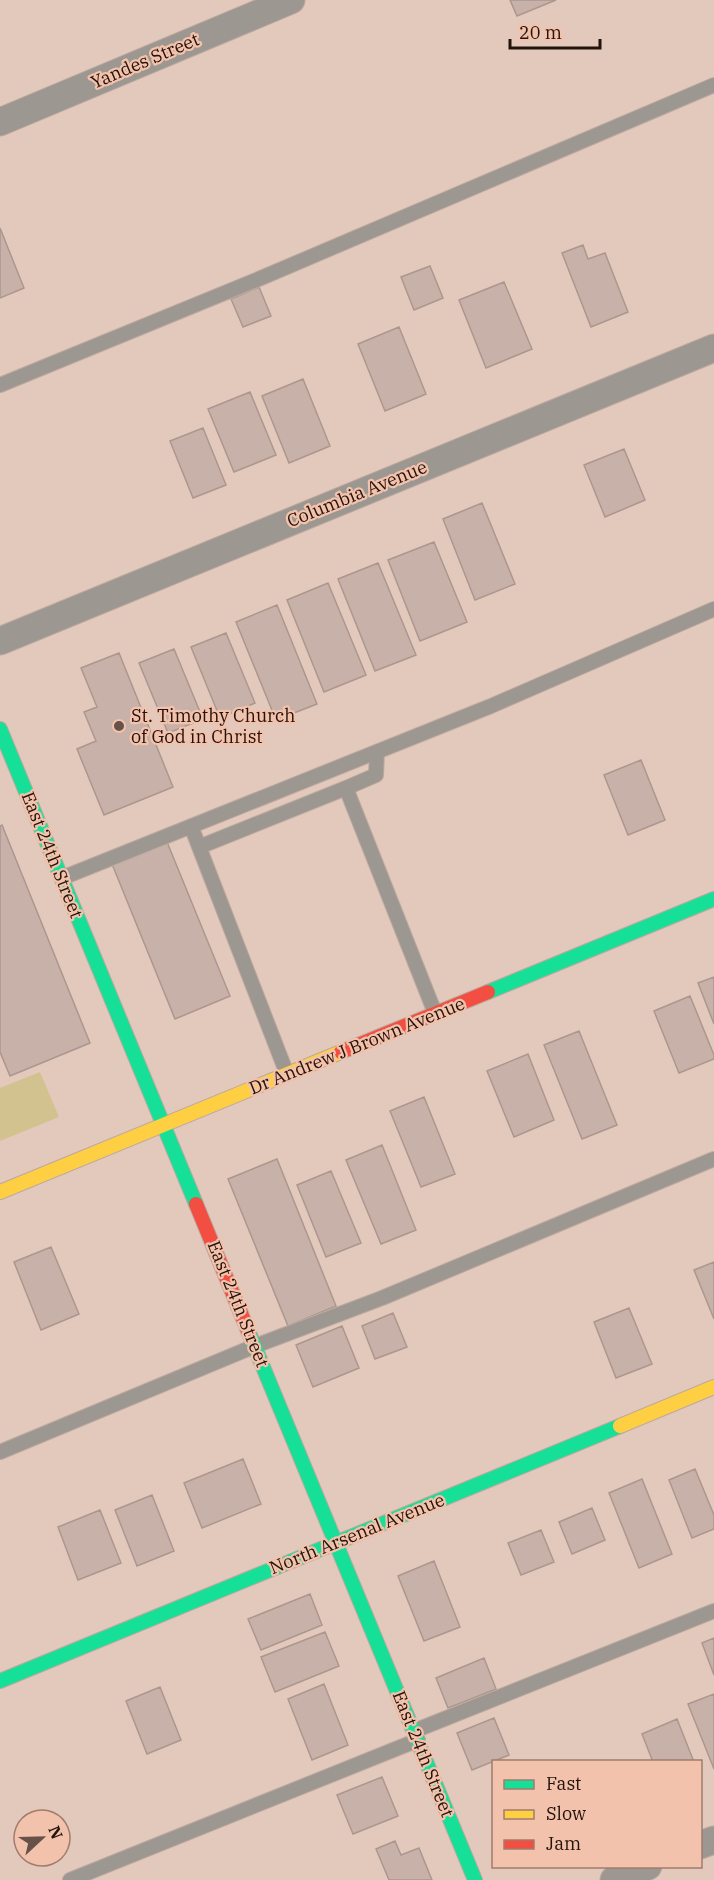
<svg xmlns="http://www.w3.org/2000/svg" width="714" height="1880" viewBox="0 0 714 1880" font-family="'IBM Plex Serif',serif">
	<style>
		.green { fill: #d2c28f }
		.building { fill: #c7b1a8; stroke: #ac978e; stroke-width: 1.5 }
		.lines { fill: none; stroke-linecap: round; stroke-linejoin: round }
		.lane-casing { stroke: #bda99f; stroke-width: 16 }
		.street-casing { stroke: #bda99f; stroke-width: 29 }
		.fast-casing { stroke: #bda99f; stroke-width: 16 }
		.slow-casing { stroke: #bda99f; stroke-width: 16 }
		.jam-casing { stroke: #bda99f; stroke-width: 16 }
		.lane { stroke: #9d9791; stroke-width: 14 }
		.street { stroke: #9d9791; stroke-width: 27 }
		.fast { stroke: #16e098; stroke-width: 14 }
		.slow { stroke: #ffcf43; stroke-width: 14 }
		.jam { stroke: #f24e42; stroke-width: 14 }
		.poi-dot { fill: #675249; stroke: #f3c2ac; stroke-width: 2 }
		.labels { text-anchor: middle; stroke-width: 4.5; stroke-linejoin: round; paint-order: stroke }
		.street-label { font-size: 18px; fill: #24130b; stroke: #f3c2ac }
		.poi-label { font-size: 18px; fill: #24130b; stroke: #f3c2ac; text-anchor: start }
	</style>
	<rect width="100%" height="100%" fill="#e3c8bc"/>
	<path class="green" d="M 40,1072 L 59,1117 L 0,1141 L 0,1088 Z"/>
	<path class="building" d="M 510,0 L 556,0 L 517,16 Z
		M 0,228 L 24,288 L 0,298 Z
		M 583,245 L 588,259 L 605,253 L 628,312 L 591,327 L 562,253 Z
		M 430,266 L 443,298 L 414,310 L 401,277 Z
		M 504,282 L 532,349 L 486,368 L 459,300 Z
		M 259,287 L 271,316 L 243,327 L 231,299 Z
		M 399,327 L 426,394 L 385,411 L 358,344 Z
		M 303,379 L 330,446 L 289,463 L 262,396 Z
		M 250,392 L 276,455 L 234,472 L 208,409 Z
		M 203,428 L 226,485 L 193,498 L 170,441 Z
		M 624,449 L 645,500 L 605,517 L 584,465 Z
		M 482,503 L 515,584 L 475,600 L 443,519 Z
		M 434,542 L 467,622 L 420,641 L 388,560 Z
		M 378,563 L 416,655 L 375,671 L 338,579 Z
		M 328,583 L 366,675 L 324,692 L 287,600 Z
		M 277,605 L 317,704 L 276,720 L 236,622 Z
		M 226,633 L 255,703 L 220,718 L 191,647 Z
		M 174,649 L 203,719 L 168,733 L 139,663 Z
		M 119,653 L 173,787 L 104,815 L 77,749 L 96,741 L 84,712 L 97,707 L 81,668 Z
		M 641,760 L 665,820 L 628,835 L 604,775 Z
		M 2,825 L 90,1043 L 10,1076 L 0,1052 L 0,826 Z
		M 167,842 L 230,996 L 175,1019 L 112,864 Z
		M 714,977 L 714,1024 L 698,983 Z
		M 690,996 L 714,1055 L 714,1059 L 679,1073 L 654,1011 Z
		M 579,1031 L 617,1125 L 582,1139 L 544,1045 Z
		M 528,1054 L 554,1120 L 514,1137 L 487,1071 Z
		M 424,1097 L 455,1174 L 421,1187 L 390,1111 Z
		M 382,1145 L 416,1230 L 381,1244 L 346,1160 Z
		M 277,1159 L 336,1306 L 288,1326 L 228,1179 Z
		M 331,1171 L 361,1243 L 326,1257 L 297,1185 Z
		M 51,1247 L 79,1314 L 41,1330 L 14,1262 Z
		M 714,1262 L 714,1319 L 694,1270 Z
		M 629,1308 L 652,1364 L 616,1378 L 594,1322 Z
		M 393,1313 L 407,1347 L 375,1359 L 362,1326 Z
		M 342,1326 L 359,1368 L 313,1387 L 296,1345 Z
		M 243,1459 L 261,1504 L 202,1528 L 184,1483 Z
		M 695,1469 L 714,1515 L 714,1529 L 692,1538 L 669,1480 Z
		M 642,1479 L 672,1554 L 639,1568 L 609,1493 Z
		M 152,1495 L 174,1551 L 137,1566 L 115,1510 Z
		M 592,1508 L 605,1540 L 572,1554 L 559,1522 Z
		M 100,1510 L 121,1563 L 78,1580 L 58,1527 Z
		M 541,1530 L 554,1562 L 521,1575 L 508,1543 Z
		M 434,1561 L 460,1627 L 424,1641 L 398,1576 Z
		M 310,1594 L 322,1625 L 261,1650 L 248,1619 Z
		M 325,1632 L 339,1666 L 275,1692 L 261,1657 Z
		M 714,1638 L 714,1675 L 702,1643 Z
		M 484,1658 L 496,1689 L 448,1708 L 436,1678 Z
		M 324,1684 L 348,1745 L 312,1760 L 288,1699 Z
		M 160,1687 L 181,1740 L 147,1754 L 126,1701 Z
		M 714,1694 L 714,1769 L 688,1704 Z
		M 494,1718 L 509,1755 L 472,1770 L 457,1733 Z
		M 677,1719 L 694,1762 L 653,1762 L 642,1734 Z
		M 382,1777 L 398,1816 L 353,1834 L 337,1795 Z
		M 395,1841 L 401,1855 L 419,1848 L 432,1880 L 389,1880 L 376,1849 Z"/>
	<g class="lines">
		<g class="lane-casing">
			<path id="lane" d="M 0,385 L 261,278 L 714,85
				M 346,788 L 376,775 L 377,752
				M 191,826 L 287,1074
				M 199,847 L 346,788 L 435,1013
				M 62,878 L 491,706 L 714,609
				M 0,1452 L 255,1346 L 382,1298 L 714,1159
				M 414,1731 L 714,1611
				M 70,1880 L 418,1740"/>
		</g>
		<g class="street-casing">
			<path id="street" d="M 0,122 L 291,0
				M 0,641 L 714,348
				M 700,1845 L 714,1840
				M 614,1880 L 648,1866"/>
		</g>
		<g class="fast-casing">
			<path id="fast" d="M 0,729 L 196,1204
				M 488,992 L 714,899
				M 249,1333 L 475,1880
				M 0,1681 L 620,1426"/>
		</g>
		<g class="slow-casing">
			<path id="slow" d="M 0,1192 L 341,1052
				M 620,1426 L 714,1387"/>
		</g>
		<g class="jam-casing">
			<path id="jam" d="M 341,1052 L 488,992
				M 196,1204 L 249,1333"/>
		</g>
		<use href="#lane" class="lane"/>
		<use href="#street" class="street"/>
		<use href="#fast" class="fast"/>
		<use href="#slow" class="slow"/>
		<use href="#jam" class="jam"/>
	</g>
	<circle class="poi-dot" cx="119" cy="726" r="6"/>
	<g class="labels">
		<g class="street-label">
			<text transform="translate(145 61) rotate(-23)" y="6">Yandes Street</text>
			<text transform="translate(357 494) rotate(-22)" y="6">Columbia Avenue</text>
			<text transform="translate(52 855) rotate(68)" y="6">East 24th Street</text>
			<text transform="translate(357 1046) rotate(-22)" y="6">Dr Andrew J Brown Avenue</text>
			<text transform="translate(238 1304) rotate(68)" y="6">East 24th Street</text>
			<text transform="translate(357 1534) rotate(-22)" y="6">North Arsenal Avenue</text>
			<text transform="translate(423 1754) rotate(68)" y="6">East 24th Street</text>
		</g>
		<g class="poi-label">
			<text x="131" y="722">St. Timothy Church<tspan x="131" dy="21">of God in Christ</tspan></text>
		</g>
	</g>
	<rect x="492" y="1760" width="210" height="108" fill="#f3c2ac" stroke="#a07c6c" stroke-width="1.5"/>
	<rect x="504" y="1780" width="30" height="9" fill="#16e098" stroke="#a07c6c" stroke-width="1.5"/>
	<text x="546" y="1790" font-size="18" fill="#24130b">Fast</text>
	<rect x="504" y="1810" width="30" height="9" fill="#ffcf43" stroke="#a07c6c" stroke-width="1.5"/>
	<text x="546" y="1820" font-size="18" fill="#24130b">Slow</text>
	<rect x="504" y="1840" width="30" height="9" fill="#f24e42" stroke="#a07c6c" stroke-width="1.5"/>
	<text x="546" y="1850" font-size="18" fill="#24130b">Jam</text>
	<g transform="translate(42 1838) rotate(68)"><circle r="28" fill="#f3c2ac" stroke="#a07c6c" stroke-width="1.5"/>
	<path d="M0-4.5L10 22L0 15L-10 22Z" fill="#675249"/>
	<text y="-9" font-size="16" font-weight="bold" text-anchor="middle" fill="#24130b">N</text>
	</g>
	<path d="M510 39v9h90v-9" fill="none" stroke="#24130b" stroke-width="3"/>
	<text x="519" y="39" font-size="18" fill="#24130b" stroke="#f3c2ac" stroke-width="4.5" paint-order="stroke">20 m</text>
</svg>
